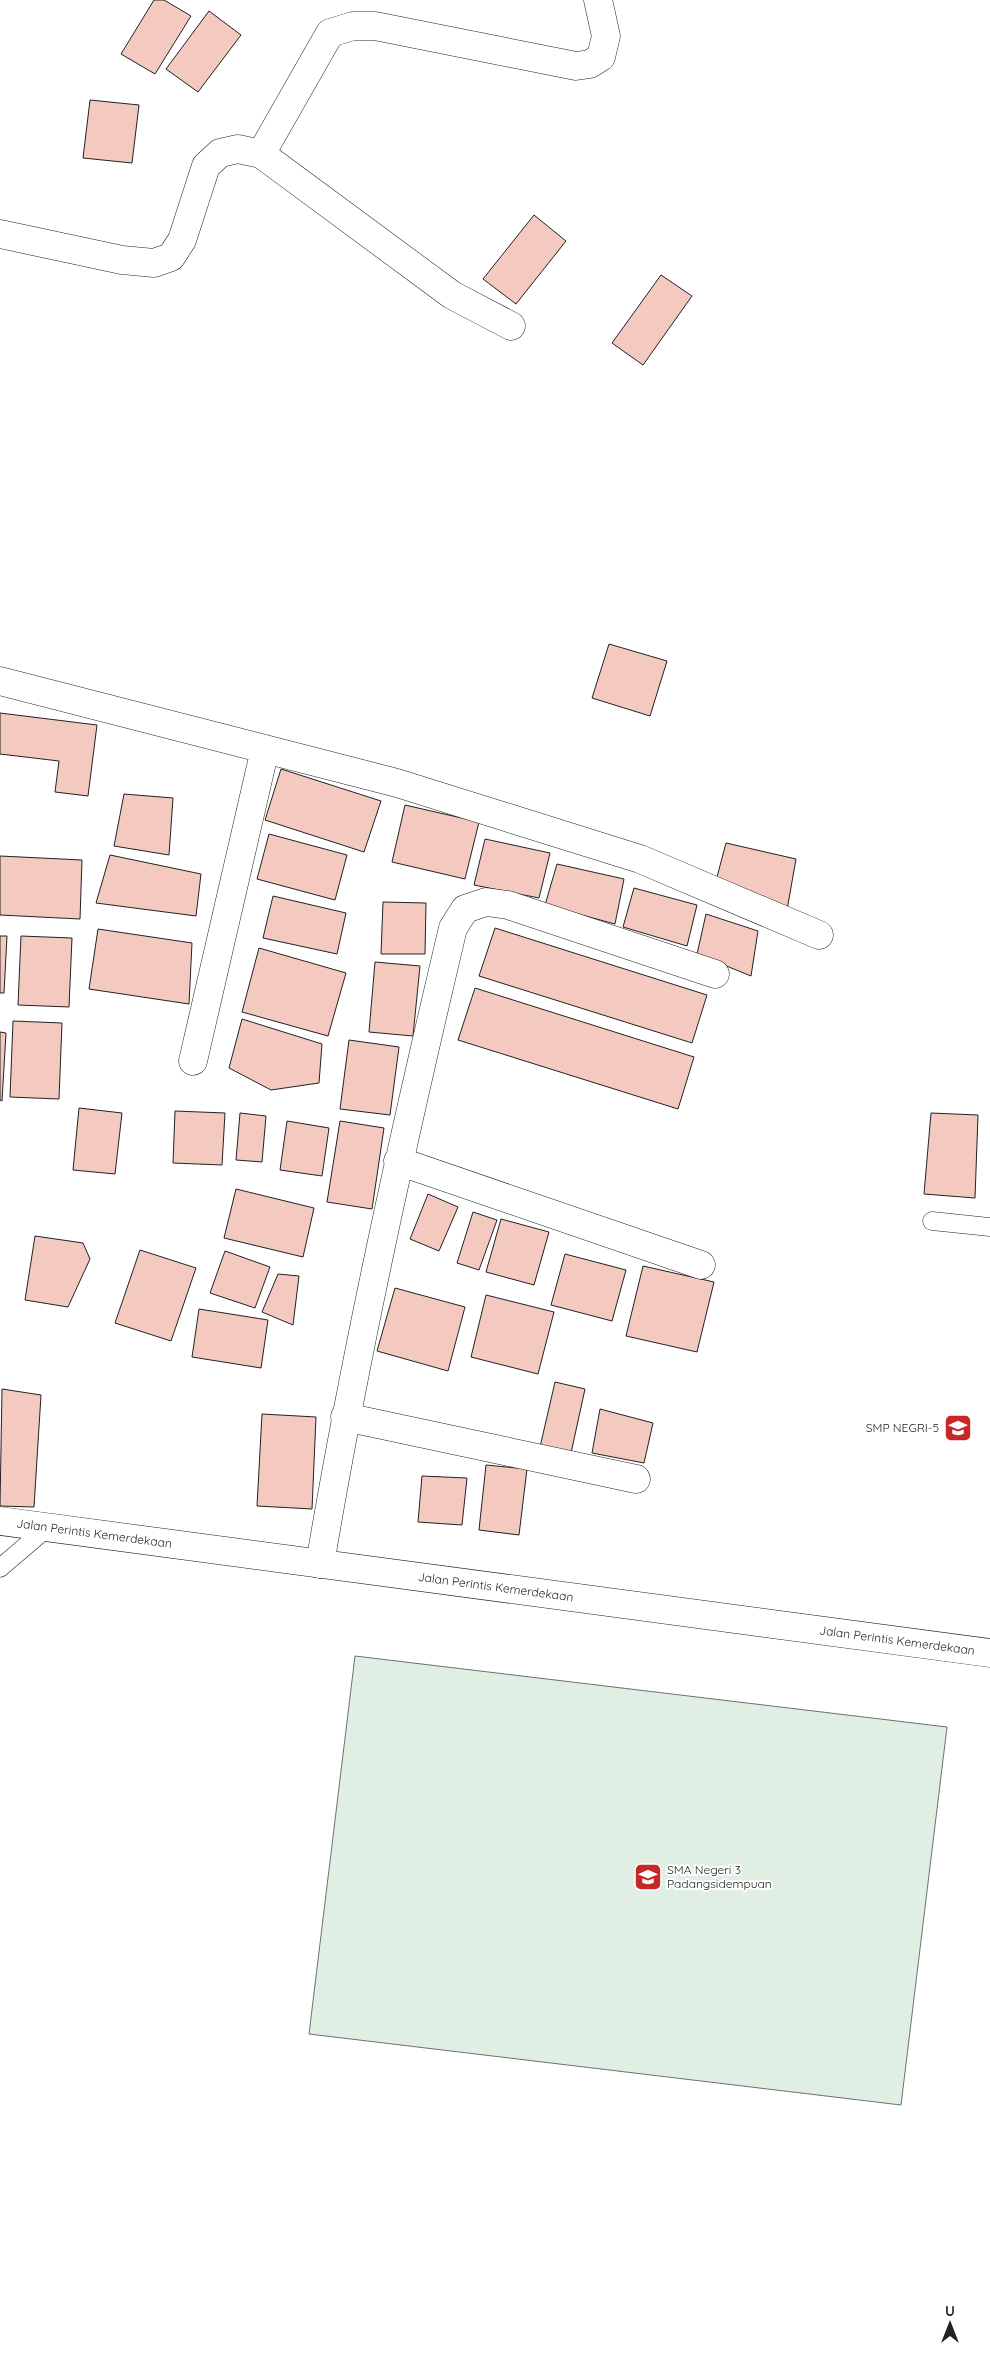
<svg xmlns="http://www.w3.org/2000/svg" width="990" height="2364" viewBox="0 0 990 2364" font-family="Quicksand,sans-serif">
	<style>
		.green { fill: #e0efe3; stroke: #6f6f6f }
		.building { fill: #f3c9c0; stroke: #222 }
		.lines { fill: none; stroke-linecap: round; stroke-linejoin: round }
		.service-casing { stroke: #222; stroke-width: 19 }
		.minor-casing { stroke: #222; stroke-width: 29 }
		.tertiary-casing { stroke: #222; stroke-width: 29 }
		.service { stroke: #fff; stroke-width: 18 }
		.minor { stroke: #fff; stroke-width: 28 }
		.tertiary { stroke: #fff; stroke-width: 28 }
		.labels { text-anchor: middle; stroke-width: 4; stroke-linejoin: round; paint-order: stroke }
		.poi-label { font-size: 12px; fill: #222; stroke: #fff; text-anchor: end }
		.street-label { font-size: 12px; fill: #222; stroke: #fff }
	</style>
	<rect width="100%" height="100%" fill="#fff"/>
	<path class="green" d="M 355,1656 L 947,1727 L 901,2105 L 309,2034 Z"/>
	<path class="building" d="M 154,0 L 164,0 L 191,16 L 155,74 L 121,54 Z
		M 209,11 L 241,35 L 198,92 L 166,69 Z
		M 90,100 L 139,105 L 132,163 L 83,158 Z
		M 534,215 L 566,241 L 516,304 L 483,279 Z
		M 661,275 L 692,296 L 643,365 L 612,343 Z
		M 609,644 L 667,661 L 650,716 L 592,698 Z
		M 0,713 L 97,725 L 88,796 L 55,792 L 59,761 L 0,754 Z
		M 281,769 L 381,801 L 364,852 L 265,820 Z
		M 124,794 L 173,798 L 169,855 L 114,846 Z
		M 405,805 L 479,822 L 465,879 L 392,862 Z
		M 269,834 L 347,855 L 335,900 L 257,879 Z
		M 485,839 L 550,853 L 539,898 L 474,885 Z
		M 726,843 L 796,859 L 787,910 L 717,877 Z
		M 110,855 L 201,874 L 196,916 L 96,903 Z
		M 0,856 L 82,860 L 80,919 L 0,915 Z
		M 557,864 L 624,879 L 615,924 L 545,905 Z
		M 634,888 L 697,905 L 687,946 L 623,927 Z
		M 273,896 L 346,913 L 337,954 L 263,938 Z
		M 383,902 L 426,903 L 425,954 L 381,954 Z
		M 706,914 L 758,931 L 751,976 L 697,954 Z
		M 495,928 L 707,995 L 692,1043 L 479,976 Z
		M 98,929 L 192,943 L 189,1004 L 89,989 Z
		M 0,936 L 7,936 L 4,993 L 0,993 Z
		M 21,936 L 72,938 L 69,1007 L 18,1005 Z
		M 259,948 L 346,973 L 328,1036 L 242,1012 Z
		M 375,962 L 420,966 L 413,1036 L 369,1032 Z
		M 475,988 L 694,1057 L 678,1109 L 458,1040 Z
		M 242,1019 L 322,1044 L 319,1083 L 271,1090 L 229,1068 Z
		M 13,1021 L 62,1023 L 59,1099 L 10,1097 Z
		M 0,1032 L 6,1033 L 2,1101 L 0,1100 Z
		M 349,1040 L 399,1047 L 390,1115 L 340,1109 Z
		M 79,1108 L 122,1113 L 115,1174 L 73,1170 Z
		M 175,1111 L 225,1113 L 222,1165 L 173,1163 Z
		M 240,1113 L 266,1116 L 262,1162 L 236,1160 Z
		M 931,1113 L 978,1115 L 975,1198 L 924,1194 Z
		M 287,1121 L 329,1128 L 322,1176 L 280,1170 Z
		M 340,1121 L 384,1128 L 372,1209 L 327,1202 Z
		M 236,1189 L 314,1208 L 303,1257 L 224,1238 Z
		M 428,1194 L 458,1207 L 439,1251 L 410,1239 Z
		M 473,1212 L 497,1220 L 479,1270 L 457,1263 Z
		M 501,1219 L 549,1232 L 534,1285 L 486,1272 Z
		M 35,1236 L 83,1243 L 90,1259 L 68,1307 L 25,1300 Z
		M 140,1250 L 196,1268 L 171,1341 L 115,1323 Z
		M 225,1251 L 270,1267 L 255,1308 L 210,1293 Z
		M 565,1254 L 626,1270 L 612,1321 L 551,1305 Z
		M 643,1266 L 714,1282 L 697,1352 L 626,1336 Z
		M 278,1274 L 299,1276 L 293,1325 L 262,1312 Z
		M 395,1288 L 465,1307 L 448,1371 L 377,1351 Z
		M 486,1295 L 554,1312 L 538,1374 L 471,1357 Z
		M 199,1309 L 268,1320 L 261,1368 L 192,1357 Z
		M 555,1382 L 585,1389 L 571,1453 L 540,1447 Z
		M 2,1389 L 41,1395 L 34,1507 L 0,1506 Z
		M 600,1409 L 653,1423 L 644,1463 L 592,1453 Z
		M 262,1414 L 316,1417 L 312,1509 L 257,1506 Z
		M 486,1465 L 527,1469 L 519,1535 L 479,1530 Z
		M 422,1476 L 467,1478 L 462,1525 L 418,1522 Z"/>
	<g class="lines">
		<g class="service-casing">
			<path id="service" d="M 932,1221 L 990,1227
				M 0,1568 L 48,1527"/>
		</g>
		<g class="minor-casing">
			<path id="minor" d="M 261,154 L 330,33 L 353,26 L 375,26 L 576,66 L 590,64 L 601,57 L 606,36 L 598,0
				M 0,234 L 122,260 L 154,263 L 171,257 L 182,240 L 206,166 L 220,153 L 238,149 L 261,154 L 452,295 L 511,326
				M 0,681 L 397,783 L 640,859 L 819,935
				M 193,1061 L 265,749
				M 398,1161 L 701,1265
				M 345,1417 L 636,1479
				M 320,1564 C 356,1350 403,1139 453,928 L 465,909 L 486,902 L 508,905 L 715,974"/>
		</g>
		<g class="tertiary-casing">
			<g id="tertiary">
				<path id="s1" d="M 0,1521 L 990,1653"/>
			</g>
		</g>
		<use href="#service" class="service"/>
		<use href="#minor" class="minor"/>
		<use href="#tertiary" class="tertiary"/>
	</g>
	<defs>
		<g id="university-square" transform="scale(1.4375)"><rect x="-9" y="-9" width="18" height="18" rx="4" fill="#c62828" stroke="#fff"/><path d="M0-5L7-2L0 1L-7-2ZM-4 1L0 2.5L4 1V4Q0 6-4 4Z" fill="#fff"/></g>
	</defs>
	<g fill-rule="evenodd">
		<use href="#university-square" x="958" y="1428"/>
		<use href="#university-square" x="648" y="1877"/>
	</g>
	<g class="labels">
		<g class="poi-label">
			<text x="939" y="1432">SMP NEGRI-5</text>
			<text x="667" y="1874" text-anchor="start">SMA Negeri 3<tspan x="667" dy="14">Padangsidempuan</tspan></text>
		</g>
		<g class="street-label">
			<text dy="4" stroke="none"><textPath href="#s1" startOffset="95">Jalan Perintis Kemerdekaan</textPath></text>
			<text dy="4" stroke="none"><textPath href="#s1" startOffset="500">Jalan Perintis Kemerdekaan</textPath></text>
			<text dy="4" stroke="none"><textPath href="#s1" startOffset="905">Jalan Perintis Kemerdekaan</textPath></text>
		</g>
	</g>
	<g transform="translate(950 2324)" stroke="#ffffff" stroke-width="4" paint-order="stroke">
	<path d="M0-4L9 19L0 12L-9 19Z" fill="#222222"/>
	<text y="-8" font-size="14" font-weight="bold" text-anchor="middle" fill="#222222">U</text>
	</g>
</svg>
